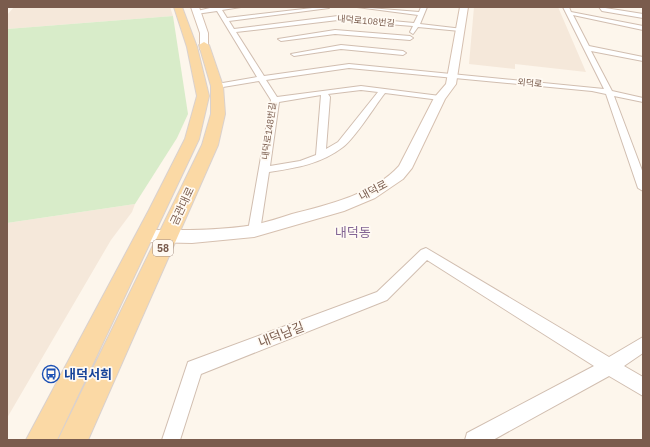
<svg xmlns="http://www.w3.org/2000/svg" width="650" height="447" viewBox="0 0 650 447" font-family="'IBM Plex Sans','Noto Sans KR',sans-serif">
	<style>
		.residential { fill: #f5e8da }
		.green { fill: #d8ecc9 }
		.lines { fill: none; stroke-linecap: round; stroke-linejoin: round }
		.street-casing { stroke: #d1beb0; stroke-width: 2 }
		.secondary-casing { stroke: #d6c0b0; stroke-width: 2 }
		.primary-casing { stroke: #dad1cd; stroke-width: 2 }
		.street { fill: #fff; fill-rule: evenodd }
		.secondary { fill: #fff; fill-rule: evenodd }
		.primary { fill: #fbd9a5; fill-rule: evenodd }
		.labels { text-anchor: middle; stroke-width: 3.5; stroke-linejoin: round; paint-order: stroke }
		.far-street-label { font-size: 9px; fill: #7a5c4d; stroke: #fffaf3 }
		.shield { fill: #fffaf3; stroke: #a28b7f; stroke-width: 1 }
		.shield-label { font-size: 10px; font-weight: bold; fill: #7a5c4d }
		.street-label { font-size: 11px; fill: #7a5c4d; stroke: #fffaf3 }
		.quarter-label { font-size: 13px; fill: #846695; stroke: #fffaf3 }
		.near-street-label { font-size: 13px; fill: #7a5c4d; stroke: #fffaf3 }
		.near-transit-label { font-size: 13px; font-weight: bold; fill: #164399; stroke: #fffaf3; text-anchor: start }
	</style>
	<rect width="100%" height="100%" fill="#fdf6ec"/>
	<path class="residential" d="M 14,7 L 170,7 L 173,16 L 7,29 L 7,15 Z
		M 474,7 L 558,7 L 586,72 L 515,64 L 515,69 L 469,64 Z
		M 135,204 L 132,212 L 111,240 L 7,418 L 7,223 Z"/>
	<path class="green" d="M 173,16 L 188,114 L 177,138 L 135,204 L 7,223 L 7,29 Z"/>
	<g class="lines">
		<g class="street-casing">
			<path id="street" d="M 214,7 L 241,7 L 222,10 L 227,18 L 321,7 L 329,8 L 229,21 L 234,29 L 338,16 L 414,23 L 418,15 L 357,7 L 419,12 L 421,7 L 427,7 L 420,24 L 463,29 L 460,31 L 418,27 L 413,34 L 410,32 L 413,26 L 338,20 L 236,32 L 264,76 L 349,64 L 604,89 L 563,7 L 569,7 L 571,12 L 643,26 L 643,30 L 573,15 L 589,46 L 643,57 L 643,61 L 591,51 L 612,91 L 643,98 L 643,102 L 614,96 L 643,173 L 643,191 L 638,188 L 606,94 L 592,91 L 349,68 L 266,80 L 277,97 L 361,86 L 440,96 L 444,98 L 440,100 L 385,93 C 374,107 356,137 343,147 C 321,164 296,168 269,172 L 260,231 L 258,234 L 250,234 L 248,231 L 271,100 L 259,81 L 217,88 L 213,86 L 217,84 L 257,77 L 217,11 L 196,14 L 193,12 ZM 361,90 L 378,92 L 338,142 L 326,149 L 330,97 L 328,94 ZM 321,95 L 316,155 L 300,161 L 270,166 L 279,102 Z
				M 599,7 L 643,14 L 643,18 L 602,11 Z
				M 335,30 L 410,36 L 413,38 L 410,40 L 335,34 L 281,41 L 278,39 Z
				M 341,45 L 403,51 L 406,53 L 403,55 L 341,49 L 294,56 L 291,54 Z
				M 426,248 L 609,357 L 643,337 L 643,353 L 624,366 L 643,377 L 643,396 L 609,376 L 493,440 L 465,440 L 467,433 L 594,366 L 427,260 L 387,300 L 201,374 L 180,440 L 162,440 L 188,362 L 377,292 L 421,250 Z"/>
		</g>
		<g class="secondary-casing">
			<path id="secondary" d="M 191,7 L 199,7 L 208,33 L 208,51 L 202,51 L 200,49 L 200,33 Z
				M 460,7 L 468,7 L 456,84 L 445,99 L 412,168 L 403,179 L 375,198 L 344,211 L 254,237 L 192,243 L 145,242 L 139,241 L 136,236 L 139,231 L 145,230 C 181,230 218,231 254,225 C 267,222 280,218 292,214 C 327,205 374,194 399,166 L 434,98 L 446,84 Z"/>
		</g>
		<g class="primary-casing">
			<path id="primary" d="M 174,7 L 182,7 L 197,47 L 209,96 L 199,139 L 57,440 L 26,440 L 149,210 L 185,139 L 197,96 L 187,47 Z
				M 204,42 L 209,45 L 223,86 L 225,114 L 218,145 L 88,440 L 58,440 L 202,145 L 211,114 L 211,86 L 199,45 Z"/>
		</g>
		<use href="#street" class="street"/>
		<use href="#secondary" class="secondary"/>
		<use href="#primary" class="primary"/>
	</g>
	<defs>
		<g id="bus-ring" transform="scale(0.9)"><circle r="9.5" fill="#fffaf3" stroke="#1a4fb4" stroke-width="1.5"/><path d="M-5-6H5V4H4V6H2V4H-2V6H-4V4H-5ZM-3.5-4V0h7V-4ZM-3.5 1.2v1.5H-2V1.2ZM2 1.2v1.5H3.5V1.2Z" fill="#1a4fb4"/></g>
	</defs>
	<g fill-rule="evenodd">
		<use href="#bus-ring" x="51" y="374"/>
	</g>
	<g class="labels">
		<g class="far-street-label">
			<text transform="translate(366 21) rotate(5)" y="3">내덕로108번길</text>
			<text transform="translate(530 83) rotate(5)" y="3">외덕로</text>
			<text transform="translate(269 131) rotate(-82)" y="3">내덕로148번길</text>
		</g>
		<rect class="shield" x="153" y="240" width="20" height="16" rx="3"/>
		<g class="shield-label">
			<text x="163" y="252">58</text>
		</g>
		<g class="street-label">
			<text transform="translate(373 190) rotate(-28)" y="4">내덕로</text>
			<text transform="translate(182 206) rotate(-65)" y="4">금관대로</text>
		</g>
		<g class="quarter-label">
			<text x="353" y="237">내덕동</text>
		</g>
		<g class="near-street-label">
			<text transform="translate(281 334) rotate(-21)" y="5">내덕남길</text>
		</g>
		<g class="near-transit-label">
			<text x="64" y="379">내덕서희</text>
		</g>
	</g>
	<rect width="650" height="447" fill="none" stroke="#7a5c4d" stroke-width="16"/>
</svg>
